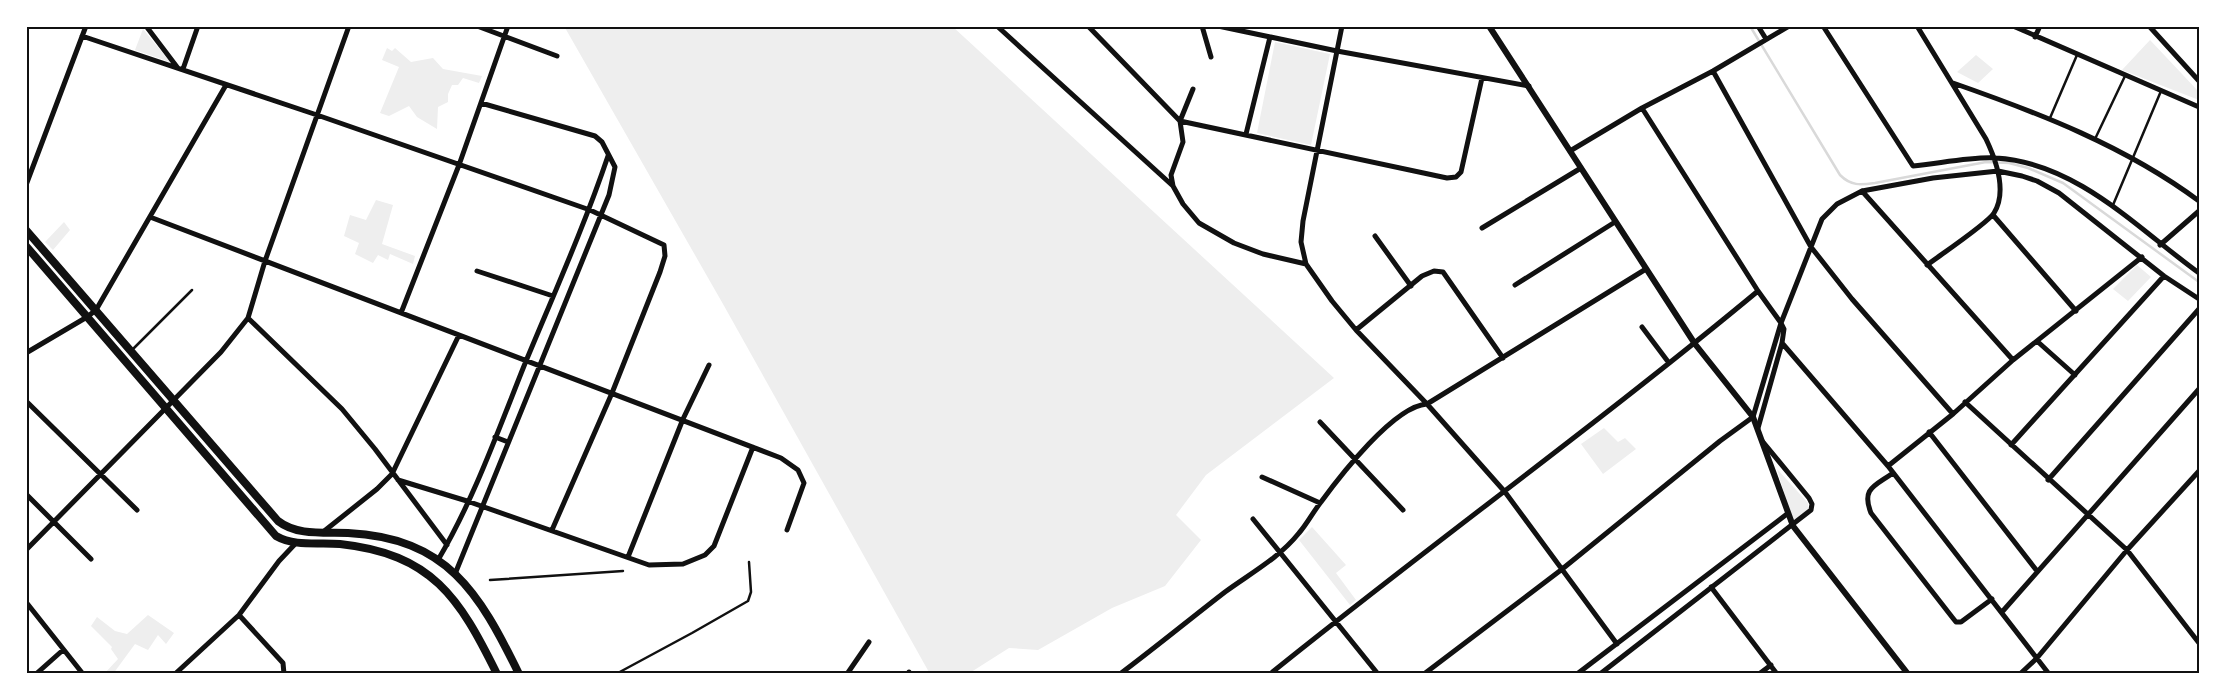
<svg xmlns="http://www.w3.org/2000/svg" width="2225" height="700" viewBox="0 0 2225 700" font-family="Signika,sans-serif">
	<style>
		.green { fill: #eee }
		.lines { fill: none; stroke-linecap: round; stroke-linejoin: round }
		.stream { stroke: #d9d9d9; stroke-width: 2.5 }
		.service { stroke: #111; stroke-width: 2.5 }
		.minor { stroke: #111; stroke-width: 5 }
		.tertiary { stroke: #111; stroke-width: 6 }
		.secondary { stroke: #111; stroke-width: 8 }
		.neatline { fill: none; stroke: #111; stroke-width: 2 }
	</style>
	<rect width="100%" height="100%" fill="#fff"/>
	<path class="green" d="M 564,26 L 952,26 L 1334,378 L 1206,475 L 1176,515 L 1201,540 L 1165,586 L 1112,608 L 1038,650 L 1009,648 L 968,674 L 930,674 L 723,304 Z
		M 143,29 L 170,62 L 135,50 Z
		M 2150,40 L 2199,92 L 2199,100 L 2122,70 Z
		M 1275,42 L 1330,54 L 1311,145 L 1257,133 Z
		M 387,48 L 392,51 L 395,48 L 411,62 L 433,58 L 443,69 L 482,76 L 479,83 L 463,78 L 458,85 L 452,85 L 448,94 L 448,102 L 438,107 L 437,129 L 417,117 L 409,106 L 389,116 L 380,113 L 399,67 L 382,60 Z
		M 1976,55 L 1993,69 L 1978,83 L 1957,72 Z
		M 376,200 L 393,205 L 382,244 L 415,256 L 413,264 L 390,254 L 388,260 L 378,255 L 373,263 L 355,254 L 359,243 L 344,236 L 350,215 L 366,220 Z
		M 64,222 L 70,230 L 53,250 L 45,242 Z
		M 2137,265 L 2151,277 L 2128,301 L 2113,289 Z
		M 1604,428 L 1618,442 L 1625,438 L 1636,449 L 1603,474 L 1581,444 Z
		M 1777,469 L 1808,503 L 1808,509 L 1793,523 Z
		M 1312,527 L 1346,565 L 1336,573 L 1356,600 L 1350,605 L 1299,540 Z
		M 148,615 L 174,633 L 166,644 L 158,635 L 148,650 L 135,644 L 113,674 L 104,674 L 118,659 L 111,649 L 112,647 L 91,626 L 97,617 L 115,631 L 127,634 Z"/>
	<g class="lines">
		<path class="stream" d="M 1750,26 L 1840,175 C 1851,186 1860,185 1875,183 L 1986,162 L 2009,163 L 2028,168 L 2063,183 L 2199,282"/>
		<path class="service" d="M 2050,118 L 2077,55
			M 2095,139 L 2125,76
			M 2113,205 L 2161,91
			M 131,351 L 192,290
			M 490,580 L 623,571
			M 616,674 L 692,633 L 748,601 L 751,592 L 749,562"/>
		<path class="minor" d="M 146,26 L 177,67
			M 477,26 L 557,56
			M 997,26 L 1173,186
			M 1088,26 L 1180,121 L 1447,178 L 1456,177 L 1461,172 L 1482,78
			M 1202,26 L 1211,57
			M 1218,26 L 1337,51 L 1529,86
			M 1758,26 L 1766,39
			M 1823,26 L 1913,166 C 1937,164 1973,156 1996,158 C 2077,163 2137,228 2199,273
			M 1917,26 L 1986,139 C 1996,160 2007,192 1994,213 C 1988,223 1939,256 1927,265
			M 2013,26 L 2199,107
			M 2149,26 L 2199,81
			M 82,36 L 317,115 L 590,210 L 664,245 L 665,256 L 660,272 L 612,393 L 552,530
			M 2035,37 L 2040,26
			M 183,69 L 198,26
			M 1713,71 L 1811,247 L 1852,299 L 1953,414
			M 1953,83 C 2039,113 2125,146 2199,201
			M 1193,89 L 1180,121 L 1183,142 L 1171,175 L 1173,186 L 1183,204 L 1199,223 L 1234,243 L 1263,254 L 1306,264 L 1332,301 L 1356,330 L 1427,404 L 1505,492 L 1617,644
			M 1642,108 L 1758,291 L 1781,323 L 1784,329 L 1782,343 L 1758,428
			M 1246,134 L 1270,37
			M 1570,151 L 1642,108 L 1713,71 L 1789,26
			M 26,185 L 86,26
			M 1862,191 L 2013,360
			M 1993,215 L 2076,311
			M 150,217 L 781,458 L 798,470 L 804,483 L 787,530
			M 1482,228 L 1581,168
			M 1375,236 L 1411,286
			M 2160,245 L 2199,211
			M 1306,264 L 1301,242 L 1303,221 L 1342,26
			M 477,271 L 553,296
			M 1515,285 L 1615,222
			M 401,313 L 459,165 L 508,26
			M 248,318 L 342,409 L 375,449 L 447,545
			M 1642,327 L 1669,363
			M 1356,330 L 1422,276 L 1434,271 L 1443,272 L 1503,358
			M 2038,342 L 2075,375
			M 1782,343 L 1888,466 L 2049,674
			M 26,353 L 87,317 L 96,310 L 226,85
			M 26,401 L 137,510
			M 1965,402 L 2127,550 L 2199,643
			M 1320,422 L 1403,510
			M 1929,432 L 2037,571
			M 495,437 L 508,442
			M 2011,445 L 2164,276
			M 1888,466 L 1953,414 L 2013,360 L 2142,257
			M 1893,473 C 1875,486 1861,488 1871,513 L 1952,617 L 1956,622 L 1961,622 L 1992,599
			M 1262,477 L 1320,503
			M 398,480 L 467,501 L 649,565 L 683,564 L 705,555 L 714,546 L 753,447
			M 2048,480 L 2199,309
			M 26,494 L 91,559
			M 1253,519 L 1378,674
			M 323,532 L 377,489 L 392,474 L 459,335
			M 26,550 L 221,352 L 248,318 L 265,261 L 349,26
			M 628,557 L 683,419 L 709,365
			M 438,560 C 474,499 498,431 524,366 C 553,296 584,227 608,156
			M 455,574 L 609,195 L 615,167 L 602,142 L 595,136 L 481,103
			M 1711,587 L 1777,674
			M 26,602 L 83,674
			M 2002,612 L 2199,389
			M 239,615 L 283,663 L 284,674
			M 36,674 L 63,650
			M 175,674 L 239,615 L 279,561 L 296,543
			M 847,674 L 869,642
			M 909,674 L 909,672
			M 1120,674 C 1156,647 1190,619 1225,592 C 1251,573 1279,558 1299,533 C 1307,524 1313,512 1321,502 C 1340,476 1394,406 1427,404 L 1646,269
			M 1270,674 C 1431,544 1599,423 1758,291
			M 1424,674 L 1561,570 L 1720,441 L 1753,417 L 1781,323 L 1822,219 L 1837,204 L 1862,191 L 1933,178 L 1998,171 L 2022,176 L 2037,181 L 2059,193 L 2164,276 L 2199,299
			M 1577,674 L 1787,514
			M 1600,674 L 1811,510 L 1812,504 L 1809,498 L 1763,442
			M 1759,674 L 1771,665
			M 2020,674 L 2037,658 L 2127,550 L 2199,471"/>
		<path class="tertiary" d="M 1489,26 L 1695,344 L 1753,417 L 1793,526 L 1908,674"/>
		<path class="secondary" d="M 26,230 L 278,521 C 297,536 325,532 348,533 C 447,538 479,592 519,674
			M 26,246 L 276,536 C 295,547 319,542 340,544 C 432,554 459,597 497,674"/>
	</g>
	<rect width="2225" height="700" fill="none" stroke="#ffffff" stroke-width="55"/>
	<rect x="28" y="28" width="2170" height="644" class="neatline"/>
</svg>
